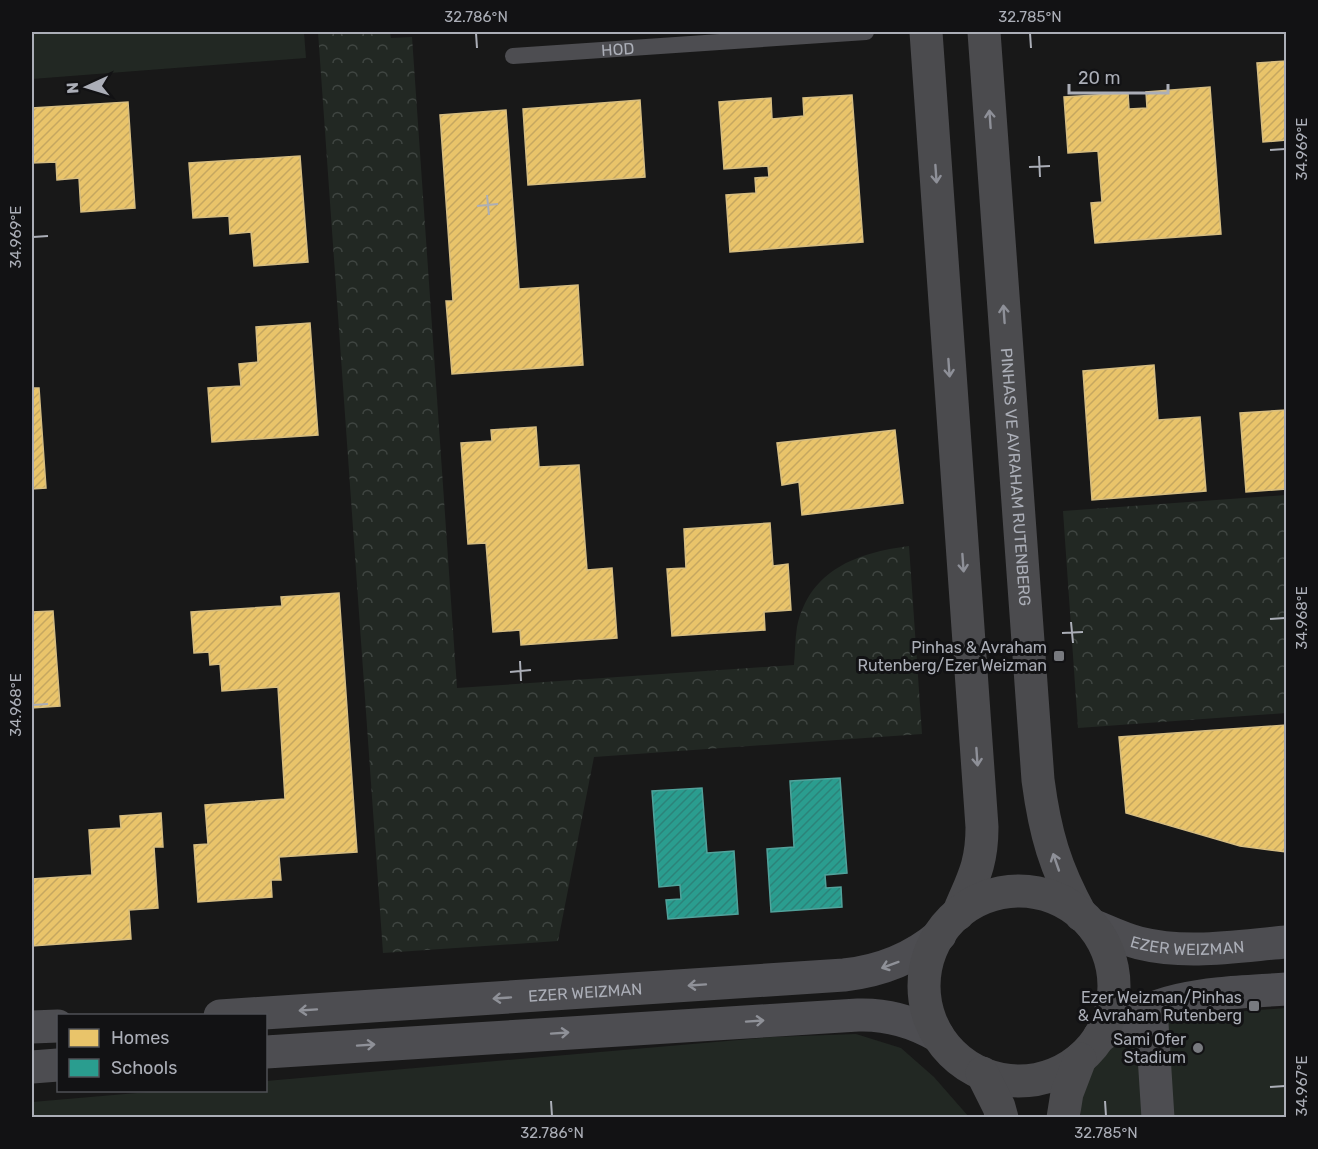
<svg xmlns="http://www.w3.org/2000/svg" width="1318" height="1149" viewBox="0 0 1318 1149" font-family="Rubik,sans-serif">
	<style>
		.green { fill: #222823 }
		.park { fill: url(#park-crowns) }
		.homes { fill: url(#homes-hatch); stroke: #d6bd81; stroke-width: 1.5 }
		.schools { fill: url(#schools-hatch); stroke: #51a29b; stroke-width: 1.5 }
		.lines { fill: none; stroke-linecap: round; stroke-linejoin: round }
		.lane { stroke: #4d4d51; stroke-width: 16 }
		.street { stroke: #4d4d51; stroke-width: 33 }
		.secondary { stroke: #4b4b4e; stroke-width: 33 }
		.oneway { stroke: #8e9098 }
		.oneway2 { stroke: #8f9198 }
		.ticks { fill: none; stroke: #abaeb7; stroke-width: 2 }
		.poi-dot { fill: #787a7f; stroke: #121214; stroke-width: 2 }
		.labels { text-anchor: middle; stroke-width: 6; stroke-linejoin: round; paint-order: stroke }
		.street-label { font-size: 16px; fill: #abaeb7; stroke: #121214 }
		.poi-label { font-size: 16px; fill: #abaeb7; stroke: #121214; text-anchor: end }
		.neatline { fill: none; stroke: #abaeb7; stroke-width: 2 }
		.ticks-label { font-size: 15px; text-anchor: middle; fill: #abaeb7 }
	</style>
	<defs>
		<pattern id="park-crowns" width="20" height="18" patternUnits="userSpaceOnUse" patternTransform="scale(1.5)"><rect width="20" height="18" fill="#222823"/><path d="M2 6a3 3 0 1 1 6 0M12 15a3 3 0 1 1 6 0" fill="none" stroke="#3f4541"/></pattern>
		<pattern id="homes-hatch" width="6" height="6" patternUnits="userSpaceOnUse" patternTransform="scale(1.5)"><rect width="6" height="6" fill="#e9c46a"/><path d="M-1 1l2-2M0 6l6-6M5 7l2-2" fill="none" stroke="#c5a760"/></pattern>
		<pattern id="schools-hatch" width="6" height="6" patternUnits="userSpaceOnUse" patternTransform="scale(1.5)"><rect width="6" height="6" fill="#2a9d8f"/><path d="M-1 1l2-2M0 6l6-6M5 7l2-2" fill="none" stroke="#2c8379"/></pattern>
	</defs>
	<rect width="100%" height="100%" fill="#181818"/>
	<path class="green" d="M 32,32 L 304,32 L 306,58 L 32,79 Z
		M 1286,1008 L 1286,1117 L 1081,1117 L 1080,1103 L 1092,1065 L 1125,1030 L 1180,1016 Z
		M 856,1034 L 901,1048 L 934,1077 L 969,1117 L 32,1117 L 32,1102 L 160,1091 L 266,1090 L 266,1081 L 772,1037 Z"/>
	<path class="park" d="M 318,32 L 390,32 L 391,38 L 412,37 L 457,688 L 794,665 C 795,652 795,640 797,627 C 810,569 857,553 909,546 L 922,734 L 594,757 L 558,941 L 383,953 Z
		M 1286,495 L 1286,713 L 1078,728 L 1063,511 Z"/>
	<path class="homes" d="M 1286,61 L 1286,140 L 1263,142 L 1257,63 Z
		M 1210,87 L 1221,234 L 1095,243 L 1091,203 L 1102,202 L 1098,151 L 1068,153 L 1064,97 L 1128,93 L 1129,109 L 1147,108 L 1146,92 Z
		M 852,95 L 863,242 L 730,252 L 726,195 L 756,193 L 755,178 L 769,177 L 768,166 L 724,169 L 719,102 L 771,98 L 772,119 L 804,116 L 803,98 Z
		M 640,100 L 645,177 L 528,185 L 523,109 Z
		M 128,102 L 135,208 L 81,212 L 79,178 L 57,180 L 56,162 L 32,163 L 32,108 Z
		M 506,110 L 519,289 L 578,285 L 583,365 L 452,374 L 446,301 L 453,301 L 440,115 Z
		M 300,156 L 308,262 L 254,266 L 251,232 L 230,234 L 229,216 L 193,218 L 189,163 Z
		M 310,323 L 318,435 L 212,442 L 208,388 L 241,386 L 239,364 L 258,362 L 256,327 Z
		M 1154,365 L 1158,420 L 1200,417 L 1206,491 L 1092,500 L 1083,371 Z
		M 32,388 L 39,388 L 46,488 L 32,489 Z
		M 1286,410 L 1286,489 L 1246,492 L 1240,413 Z
		M 536,427 L 539,467 L 579,465 L 587,570 L 612,568 L 617,638 L 521,645 L 520,630 L 493,632 L 486,543 L 468,544 L 461,443 L 492,441 L 491,430 Z
		M 895,430 L 903,503 L 802,515 L 799,482 L 782,485 L 777,443 Z
		M 770,523 L 773,566 L 788,564 L 791,610 L 764,612 L 765,630 L 672,636 L 667,569 L 686,568 L 684,529 Z
		M 339,593 L 357,852 L 279,857 L 281,880 L 271,880 L 272,897 L 198,902 L 194,845 L 208,844 L 205,805 L 285,799 L 278,687 L 222,691 L 220,664 L 210,665 L 209,652 L 194,653 L 191,612 L 282,606 L 281,597 Z
		M 53,611 L 60,706 L 32,708 L 32,612 Z
		M 1286,725 L 1286,852 L 1240,846 L 1126,813 L 1119,737 Z
		M 161,813 L 163,847 L 154,847 L 158,908 L 129,910 L 131,939 L 32,946 L 32,879 L 92,875 L 89,830 L 121,828 L 120,816 Z"/>
	<path class="schools" d="M 840,778 L 847,873 L 825,875 L 826,888 L 841,887 L 842,907 L 771,912 L 767,849 L 794,847 L 790,781 Z
		M 702,788 L 707,853 L 734,851 L 738,914 L 668,919 L 666,900 L 681,899 L 680,885 L 659,887 L 652,791 Z"/>
	<g class="lines">
		<path class="lane" id="s1" d="M 513,56 L 866,32"/>
		<g class="street">
			<path id="s2" d="M 1092,925 C 1107,931 1123,939 1139,943 C 1187,955 1238,946 1286,942"/>
			<path d="M 1151,1008 L 1158,1118"/>
			<path id="s3" d="M 220,1016 L 844,975 C 881,971 912,959 940,935"/>
			<path d="M 32,1027 L 58,1026"/>
			<path d="M 1099,1037 C 1162,992 1214,994 1286,989"/>
			<path d="M 266,1052 L 858,1015 C 887,1014 914,1022 938,1036"/>
			<path d="M 32,1067 L 58,1065"/>
		</g>
		<g class="secondary">
			<path d="M 926,32 L 982,827 C 982,866 972,880 958,914"/>
			<path id="s4" d="M 984,32 L 1038,780 C 1045,833 1055,868 1081,915"/>
			<circle cx="1019" cy="986" r="95"/>
			<path d="M 982,1073 L 999,1107 L 1002,1118"/>
			<path d="M 1063,1118 L 1067,1093 L 1080,1059"/>
		</g>
	</g>
	<defs><path id="oneway-shaft" d="M-6 0H5M1.5-3L5.5 0L1.5 3" fill="none" stroke-width="1.6" stroke-linecap="round" stroke-linejoin="round" transform="scale(1.5)"/></defs>
	<g class="oneway">
		<use href="#oneway-shaft" transform="translate(990 119) rotate(-94)"/>
		<use href="#oneway-shaft" transform="translate(936 174) rotate(86)"/>
		<use href="#oneway-shaft" transform="translate(1004 314) rotate(-94)"/>
		<use href="#oneway-shaft" transform="translate(949 368) rotate(86)"/>
		<use href="#oneway-shaft" transform="translate(963 563) rotate(86)"/>
		<use href="#oneway-shaft" transform="translate(977 757) rotate(86)"/>
		<use href="#oneway-shaft" transform="translate(1056 862) rotate(-109)"/>
	</g>
	<g class="oneway2">
		<use href="#oneway-shaft" transform="translate(890 965) rotate(160)"/>
		<use href="#oneway-shaft" transform="translate(697 985) rotate(176)"/>
		<use href="#oneway-shaft" transform="translate(502 998) rotate(176)"/>
		<use href="#oneway-shaft" transform="translate(308 1010) rotate(176)"/>
		<use href="#oneway-shaft" transform="translate(755 1021) rotate(-4)"/>
		<use href="#oneway-shaft" transform="translate(560 1033) rotate(-4)"/>
		<use href="#oneway-shaft" transform="translate(366 1045) rotate(-4)"/>
	</g>
	<path class="ticks" d="M 476,33 L 477,48M 1030,33 L 1031,48M 1270,150 L 1285,149M 1039,156 L 1040,177M 1029,167 L 1050,166M 487,195 L 489,215M 477,206 L 498,204M 33,237 L 48,236M 1270,619 L 1285,618M 1071,622 L 1073,643M 1062,633 L 1083,632M 520,661 L 521,681M 510,672 L 531,670M 33,705 L 48,704M 1270,1087 L 1285,1086M 551,1101 L 552,1116M 1105,1101 L 1106,1116"/>
	<g class="poi-dot">
		<rect x="1053" y="650" width="12" height="12" rx="3"/>
		<rect x="1248" y="1000" width="12" height="12" rx="3"/>
		<circle cx="1198" cy="1048" r="6"/>
	</g>
	<g class="labels">
		<g class="street-label">
			<text dy="6" stroke="none"><textPath href="#s1" startOffset="105">HOD</textPath></text>
			<text dy="6" stroke="none"><textPath href="#s4" startOffset="446">PINHAS VE AVRAHAM RUTENBERG</textPath></text>
			<text dy="6" stroke="none"><textPath href="#s2" startOffset="99">EZER WEIZMAN</textPath></text>
			<text dy="6" stroke="none"><textPath href="#s3" startOffset="366">EZER WEIZMAN</textPath></text>
		</g>
		<g class="poi-label">
			<text x="1047" y="653">Pinhas &amp; Avraham<tspan x="1047" dy="18">Rutenberg/Ezer Weizman</tspan></text>
			<text x="1242" y="1003">Ezer Weizman/Pinhas<tspan x="1242" dy="18">&amp; Avraham Rutenberg</tspan></text>
			<text x="1186" y="1045">Sami Ofer<tspan x="1186" dy="18">Stadium</tspan></text>
		</g>
	</g>
	<rect width="1318" height="1149" fill="none" stroke="#121214" stroke-width="66"/>
	<rect x="57" y="1014" width="210" height="78" fill="#121214" stroke="#4f5055" stroke-width="1.5"/>
	<rect x="69" y="1029" width="30" height="18" fill="#e9c46a" stroke="#4f5055" stroke-width="1.5"/>
	<text x="111" y="1044" font-size="18" fill="#abaeb7">Homes</text>
	<rect x="69" y="1059" width="30" height="18" fill="#2a9d8f" stroke="#4f5055" stroke-width="1.5"/>
	<text x="111" y="1074" font-size="18" fill="#abaeb7">Schools</text>
	<g transform="translate(87 87) rotate(266)" stroke="#121214" stroke-width="4.5" paint-order="stroke">
	<path d="M0-4.5L10 22L0 15L-10 22Z" fill="#abaeb7"/>
	<text y="-9" font-size="16" font-weight="bold" text-anchor="middle" fill="#abaeb7">N</text>
	</g>
	<path d="M1069 84v9h99v-9" fill="none" stroke="#abaeb7" stroke-width="3"/>
	<text x="1078" y="84" font-size="18" fill="#abaeb7" stroke="#121214" stroke-width="4.5" paint-order="stroke">20 m</text>
	<rect x="33" y="33" width="1252" height="1083" class="neatline"/>
	<g class="ticks-label">
		<text x="476" y="22">32.786°N</text>
		<text x="1030" y="22">32.785°N</text>
		<text transform="translate(1302 149) rotate(-90)" y="5">34.969°E</text>
		<text transform="translate(16 237) rotate(-90)" y="5">34.969°E</text>
		<text transform="translate(1302 618) rotate(-90)" y="5">34.968°E</text>
		<text transform="translate(16 705) rotate(-90)" y="5">34.968°E</text>
		<text transform="translate(1302 1086) rotate(-90)" y="5">34.967°E</text>
		<text x="552" y="1138">32.786°N</text>
		<text x="1106" y="1138">32.785°N</text>
	</g>
</svg>
